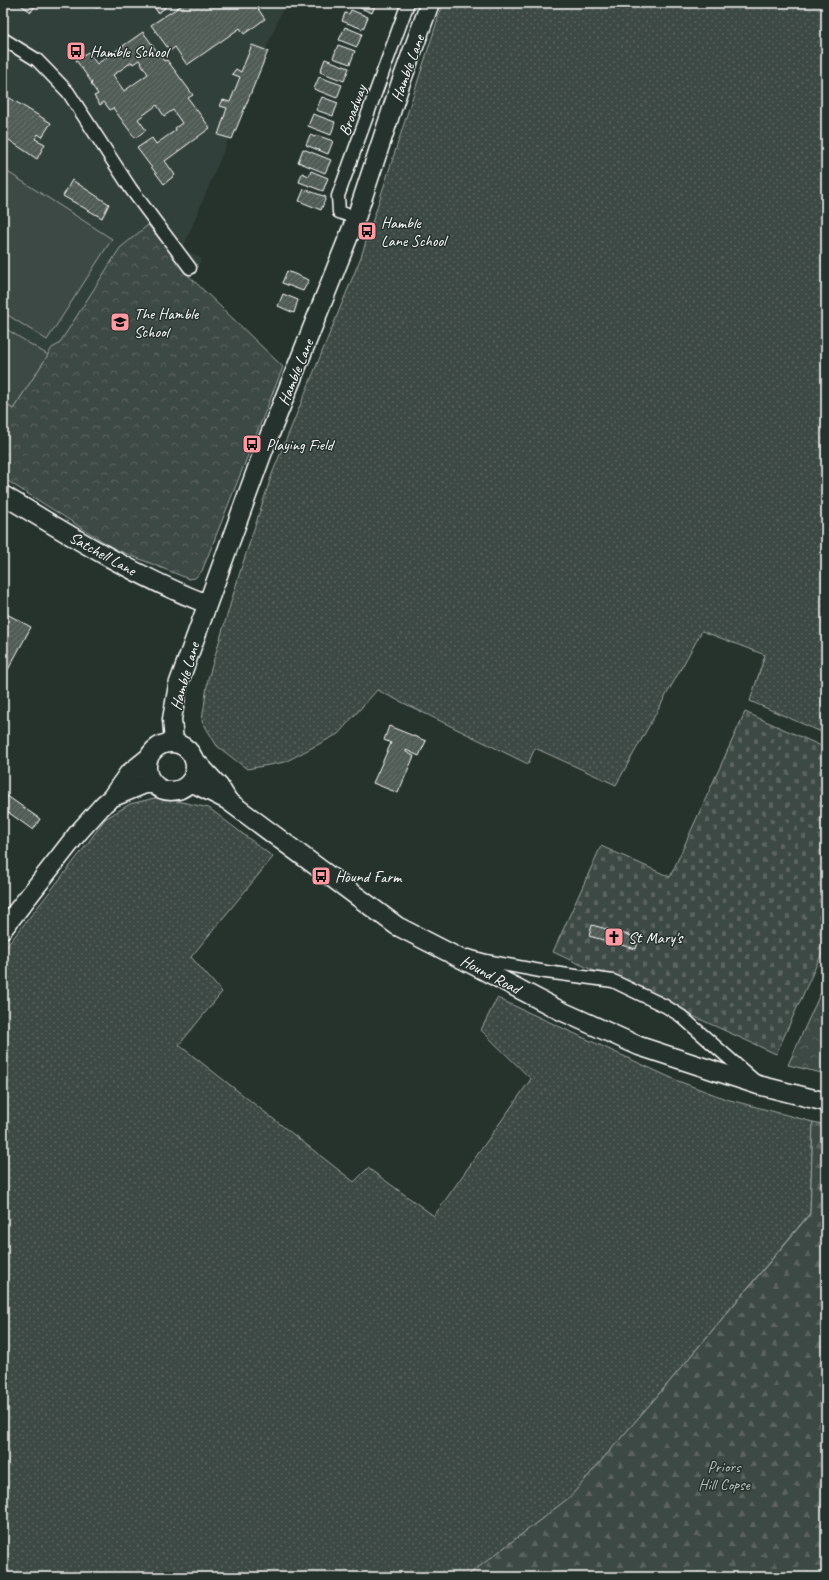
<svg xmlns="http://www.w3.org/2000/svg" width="829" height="1580" viewBox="0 0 829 1580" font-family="Caveat,sans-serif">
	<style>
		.built { fill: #333f3a }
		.grass { fill: url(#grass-dots); stroke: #9ea4a2 }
		.forest { fill: url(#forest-firs); stroke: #9ea4a2 }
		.cemetery { fill: url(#cemetery-stones); stroke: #9ea4a2 }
		.park { fill: url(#park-crowns); stroke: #9ea4a2 }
		.pitch { fill: #3e4944; stroke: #9ea4a2 }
		.building { fill: url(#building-hatch); stroke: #fff; fill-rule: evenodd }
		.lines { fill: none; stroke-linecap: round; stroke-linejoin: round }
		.street-casing { stroke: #fff; stroke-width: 15 }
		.secondary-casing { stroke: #fff; stroke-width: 21 }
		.street { stroke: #26332d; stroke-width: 12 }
		.secondary { stroke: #26332d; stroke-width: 18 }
		.labels { text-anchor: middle; stroke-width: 3; stroke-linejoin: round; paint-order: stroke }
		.poi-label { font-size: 16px; fill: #fff; stroke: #26332d; text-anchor: start }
		.street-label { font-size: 16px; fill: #fff; stroke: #26332d }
		.park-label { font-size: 16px; fill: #bbbfbe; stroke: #26332d }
	</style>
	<defs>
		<pattern id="grass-dots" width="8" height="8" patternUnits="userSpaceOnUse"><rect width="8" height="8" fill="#3e4944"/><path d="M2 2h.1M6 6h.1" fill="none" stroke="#5b6460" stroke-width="1.8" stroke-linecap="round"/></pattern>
		<pattern id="forest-firs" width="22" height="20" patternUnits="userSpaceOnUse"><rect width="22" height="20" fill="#3e4944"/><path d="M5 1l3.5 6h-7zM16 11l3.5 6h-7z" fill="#5b6460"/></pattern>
		<pattern id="cemetery-stones" width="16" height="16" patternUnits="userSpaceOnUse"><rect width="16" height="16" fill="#3e4944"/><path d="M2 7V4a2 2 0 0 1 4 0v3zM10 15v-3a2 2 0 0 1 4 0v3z" fill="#5b6460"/></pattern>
		<pattern id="park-crowns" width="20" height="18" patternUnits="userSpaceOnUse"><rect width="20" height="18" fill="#3e4944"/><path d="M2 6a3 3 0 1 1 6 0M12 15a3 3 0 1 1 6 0" fill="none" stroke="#5b6460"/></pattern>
		<pattern id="building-hatch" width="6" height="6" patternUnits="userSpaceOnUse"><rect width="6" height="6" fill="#515c57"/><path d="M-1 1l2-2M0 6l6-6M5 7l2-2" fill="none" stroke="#6b7470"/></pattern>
	</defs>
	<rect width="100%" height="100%" fill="#26332d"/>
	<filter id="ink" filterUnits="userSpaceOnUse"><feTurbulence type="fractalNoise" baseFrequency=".025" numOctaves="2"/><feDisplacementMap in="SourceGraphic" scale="8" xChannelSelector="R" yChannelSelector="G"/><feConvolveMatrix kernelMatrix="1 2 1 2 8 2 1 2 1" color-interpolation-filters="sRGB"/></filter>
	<g filter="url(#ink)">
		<path class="built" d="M 3,3 L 285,3 L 183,248 L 202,259 L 190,277 L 283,367 L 202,571 L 195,578 L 189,579 L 115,549 L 3,478 Z"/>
		<path class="grass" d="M 443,3 L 826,3 L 826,734 L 750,701 L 765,655 L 702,631 L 616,785 L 535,748 L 528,764 L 377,690 L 338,734 L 285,762 L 247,769 L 217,746 L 202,721 L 208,679 L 240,572 L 272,474 L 361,257 Z
			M 159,797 L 209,808 L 273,857 L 191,957 L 222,992 L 179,1045 L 354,1182 L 368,1168 L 434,1216 L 531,1079 L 481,1030 L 497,998 L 678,1081 L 726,1099 L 813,1122 L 810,1213 L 665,1387 L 570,1497 L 466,1577 L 3,1577 L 3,951 L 85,847 L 105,819 L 130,804 Z"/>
		<path class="forest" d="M 813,1122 L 826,1125 L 826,1577 L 466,1577 L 570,1497 L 665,1387 L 810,1214 Z"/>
		<path class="cemetery" d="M 745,712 L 826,748 L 826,944 L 776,1054 L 553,952 L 601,846 L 670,877 Z"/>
		<path class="park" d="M 148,225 L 190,277 L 283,367 L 202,571 L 195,578 L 189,579 L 115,549 L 3,478 L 3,402 L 13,409 L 52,348 L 59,344 L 120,248 Z
			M 826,981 L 826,1074 L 788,1065 Z"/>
		<path class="pitch" d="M 3,169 L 112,239 L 47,340 L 3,312 Z
			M 3,327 L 48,355 L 13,409 L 3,402 Z"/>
		<path class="building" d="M 18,3 L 37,3 L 31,12 Z
			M 89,3 L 102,3 L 97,8 Z
			M 161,3 L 165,8 L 158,13 L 155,8 Z
			M 185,3 L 254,3 L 265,19 L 244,34 L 240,28 L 187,65 L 175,47 L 170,51 L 151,25 Z
			M 349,3 L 376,3 L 372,13 Z
			M 351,10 L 368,17 L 363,29 L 342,21 L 345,13 L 349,14 Z
			M 345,27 L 362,34 L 357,47 L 339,40 Z
			M 143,32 L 164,61 L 167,60 L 193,95 L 188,98 L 210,128 L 165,161 L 175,175 L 164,184 L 137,148 L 152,138 L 156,144 L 176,130 L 175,128 L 182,123 L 173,110 L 164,116 L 157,105 L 138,119 L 146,130 L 135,138 L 113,108 L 110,110 L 104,102 L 100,105 L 94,96 L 98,94 L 91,84 L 92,83 L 76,60 L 88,52 L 97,64 ZM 139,60 L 148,74 L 124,91 L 113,75 L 132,62 L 133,64 Z
			M 252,45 L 268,51 L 232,139 L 218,135 L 227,108 L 220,106 L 223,100 L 230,102 L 240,77 L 232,74 L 236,69 L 241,72 Z
			M 338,45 L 355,51 L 350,64 L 333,58 Z
			M 325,59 L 349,68 L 344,81 L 320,72 Z
			M 319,77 L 342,85 L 337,98 L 314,89 Z
			M 3,94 L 51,123 L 42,137 L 38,134 L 35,139 L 45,144 L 37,159 L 3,136 Z
			M 322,97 L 338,103 L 333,116 L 316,110 Z
			M 313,114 L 335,122 L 331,135 L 308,126 Z
			M 310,135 L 315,137 L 316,135 L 333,141 L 328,154 L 306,145 Z
			M 303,149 L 331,160 L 325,173 L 298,162 Z
			M 311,171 L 328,178 L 323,191 L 299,182 L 302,173 L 309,176 Z
			M 72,180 L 109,204 L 102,218 L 63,196 Z
			M 304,189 L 326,197 L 321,210 L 299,201 Z
			M 287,271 L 309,280 L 303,291 L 282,283 Z
			M 283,294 L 298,300 L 294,313 L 278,306 Z
			M 3,612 L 31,627 L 3,679 Z
			M 389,726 L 426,741 L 419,756 L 406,750 L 406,752 L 414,756 L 398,793 L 373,783 L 391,743 L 384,740 Z
			M 3,793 L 40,819 L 33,830 L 5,810 L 3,813 Z
			M 592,925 L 639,938 L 636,949 L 589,936 Z"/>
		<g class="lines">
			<g class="street-casing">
				<path id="street" d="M 3,39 L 37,60 L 68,92 L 131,189 L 190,268
					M 356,218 L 339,212 L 338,196 L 408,3
					M 468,956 L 486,961 L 546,972 L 613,981 L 665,1006 L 681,1016 L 756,1082"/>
			</g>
			<g class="secondary-casing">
				<path id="secondary" d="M 3,495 C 69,535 135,576 207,604
					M 174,742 L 172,719 L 178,685 L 264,449 L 356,218 L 400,85 L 430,3
					M147 767a24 24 0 1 1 48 0a24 24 0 1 1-48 0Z
					M 193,758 L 219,786 L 226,797
					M 189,783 L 197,785 L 227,800 L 397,926 L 477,967 L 559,1010 L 639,1046 L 758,1085 L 826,1102
					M 111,798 L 128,774 L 148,758
					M 3,929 L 78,833 L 104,804 L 111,798 L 145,784 L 154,784"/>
			</g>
			<use href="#street" class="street"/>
			<use href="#secondary" class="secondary"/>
		</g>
	</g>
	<defs>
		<g id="bus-square" transform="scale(1)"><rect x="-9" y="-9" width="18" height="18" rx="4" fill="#ff9aa2" stroke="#26332d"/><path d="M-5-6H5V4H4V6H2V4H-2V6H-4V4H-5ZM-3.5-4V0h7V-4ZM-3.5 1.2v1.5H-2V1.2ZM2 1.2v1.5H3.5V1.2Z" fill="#111"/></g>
		<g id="school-square" transform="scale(1)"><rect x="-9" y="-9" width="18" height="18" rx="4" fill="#ff9aa2" stroke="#26332d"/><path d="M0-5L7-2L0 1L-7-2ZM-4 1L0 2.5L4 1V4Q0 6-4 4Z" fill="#111"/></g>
		<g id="church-square" transform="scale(1)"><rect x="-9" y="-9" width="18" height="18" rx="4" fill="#ff9aa2" stroke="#26332d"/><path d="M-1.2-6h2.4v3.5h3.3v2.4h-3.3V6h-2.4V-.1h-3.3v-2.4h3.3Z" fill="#111"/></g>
	</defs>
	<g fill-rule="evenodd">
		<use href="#bus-square" x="76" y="51"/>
		<use href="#bus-square" x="367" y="231"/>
		<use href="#school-square" x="120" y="322"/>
		<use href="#bus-square" x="252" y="444"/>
		<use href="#bus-square" x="321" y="876"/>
		<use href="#church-square" x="614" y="937"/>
	</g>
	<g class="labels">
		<g class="poi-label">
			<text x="90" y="57">Hamble School</text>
			<text x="381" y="228">Hamble<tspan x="381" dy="18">Lane School</tspan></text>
			<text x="134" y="319">The Hamble<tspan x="134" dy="18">School</tspan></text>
			<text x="266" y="450">Playing Field</text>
			<text x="335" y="882">Hound Farm</text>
			<text x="628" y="943">St Mary's</text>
		</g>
		<g class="street-label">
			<text transform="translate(407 68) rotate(-70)" y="6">Hamble Lane</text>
			<text transform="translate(352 110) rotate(-70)" y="6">Broadway</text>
			<text transform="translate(295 372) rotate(-68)" y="6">Hamble Lane</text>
			<text transform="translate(103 553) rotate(29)" y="6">Satchell Lane</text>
			<text transform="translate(184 676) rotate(-74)" y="6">Hamble Lane</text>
			<text transform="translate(491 974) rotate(28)" y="6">Hound Road</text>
		</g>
		<g class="park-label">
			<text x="724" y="1472">Priors<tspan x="724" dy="18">Hill Copse</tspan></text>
		</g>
	</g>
	<rect width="829" height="1580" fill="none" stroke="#26332d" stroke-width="16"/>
	<rect x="8" y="8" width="813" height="1564" fill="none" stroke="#fff" stroke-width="1.5" filter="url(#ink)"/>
</svg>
